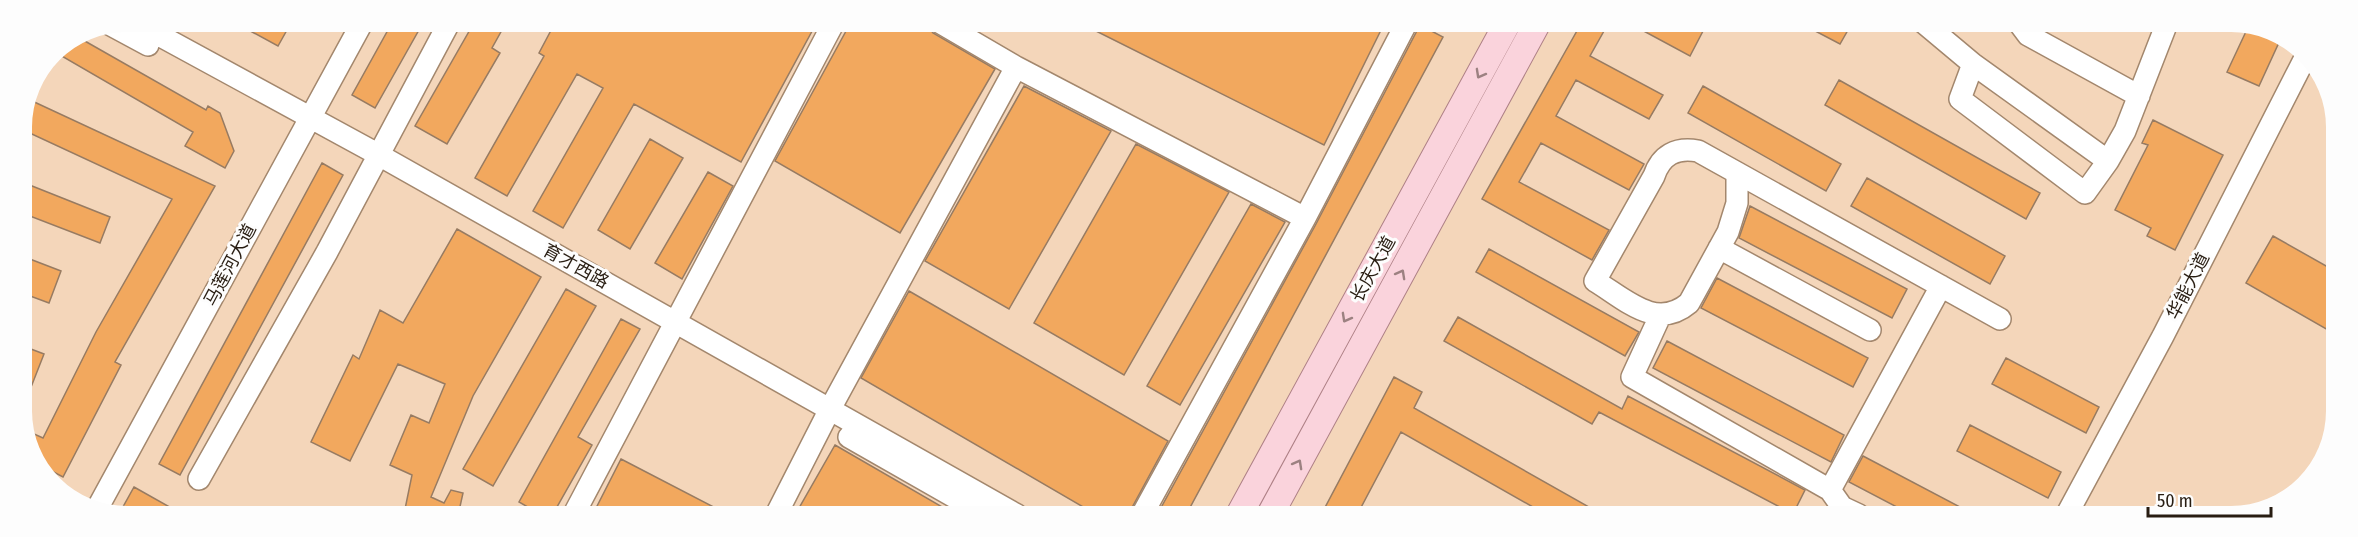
<svg xmlns="http://www.w3.org/2000/svg" width="2358" height="537" viewBox="0 0 2358 537" font-family="'Fira Sans Condensed','Noto Sans SC',sans-serif">
	<style>
		.building { fill: #f2a85e; stroke: #977b62; stroke-width: 1.5 }
		.lines { fill: none; stroke-linecap: round; stroke-linejoin: round }
		.minor-casing { stroke: #a3876d; stroke-width: 24 }
		.major-casing { stroke: #ae8086; stroke-width: 28 }
		.minor { stroke: #fff; stroke-width: 21 }
		.major { stroke: #fad3dc; stroke-width: 26 }
		.oneway { stroke: #9c8181 }
		.labels { text-anchor: middle; stroke-width: 6; stroke-linejoin: round; paint-order: stroke }
		.street-label { font-size: 18px; fill: #281d12; stroke: #fdfdfd }
	</style>
	<rect width="100%" height="100%" fill="#f4d6ba"/>
	<path class="building" d="M 232,21 L 292,21 L 278,46 Z
		M 393,21 L 424,21 L 375,108 L 352,95 Z
		M 475,21 L 507,21 L 492,48 L 500,53 L 447,144 L 415,126 Z
		M 556,21 L 817,22 L 741,162 L 634,104 L 563,228 L 533,211 L 603,88 L 577,74 L 507,196 L 475,178 L 544,56 L 539,53 Z
		M 851,22 L 922,22 L 927,25 L 933,33 L 995,69 L 900,233 L 775,161 Z
		M 1078,22 L 1385,22 L 1324,145 Z
		M 1582,22 L 1609,22 L 1590,56 L 1663,95 L 1649,119 L 1576,80 L 1556,116 L 1644,164 L 1629,190 L 1541,143 L 1519,182 L 1609,230 L 1592,260 L 1482,199 Z
		M 1627,22 L 1687,22 L 1703,31 L 1690,56 Z
		M 1800,23 L 1852,23 L 1840,44 Z
		M 2250,23 L 2281,38 L 2259,86 L 2227,72 Z
		M 1420,25 L 1443,37 L 1186,515 L 1157,515 L 1316,224 Z
		M 76,36 L 206,110 L 208,106 L 220,113 L 234,151 L 225,168 L 185,146 L 193,132 L 53,51 Z
		M 1839,80 L 2040,193 L 2026,219 L 1825,105 Z
		M 1024,86 L 1111,131 L 1009,309 L 925,261 Z
		M 1703,86 L 1841,164 L 1826,191 L 1688,113 Z
		M 30,100 L 215,186 L 115,362 L 121,365 L 63,477 L 42,466 L 23,429 L 43,438 L 96,332 L 172,199 L 21,129 L 21,120 Z
		M 2153,120 L 2223,155 L 2175,250 L 2147,236 L 2151,228 L 2115,210 L 2148,145 L 2142,143 Z
		M 650,139 L 683,158 L 630,249 L 598,230 Z
		M 1136,144 L 1229,192 L 1124,375 L 1034,323 Z
		M 322,163 L 343,175 L 180,475 L 159,464 Z
		M 708,172 L 733,186 L 682,279 L 655,263 Z
		M 1867,178 L 2005,256 L 1990,284 L 1851,206 Z
		M 22,182 L 110,217 L 100,243 L 22,213 Z
		M 1251,204 L 1285,222 L 1180,405 L 1147,386 Z
		M 1750,206 L 1907,289 L 1892,318 L 1739,238 Z
		M 457,229 L 541,277 L 473,396 L 431,497 L 444,503 L 451,490 L 463,493 L 459,511 L 465,514 L 404,514 L 412,475 L 390,465 L 411,415 L 429,423 L 445,384 L 398,364 L 350,461 L 311,442 L 353,355 L 359,359 L 380,310 L 403,323 Z
		M 2273,236 L 2335,271 L 2335,334 L 2246,283 Z
		M 1489,249 L 1639,332 L 1625,356 L 1476,272 Z
		M 22,256 L 61,271 L 49,303 L 22,293 Z
		M 1717,278 L 1868,358 L 1853,387 L 1701,308 Z
		M 566,289 L 596,306 L 493,486 L 463,469 Z
		M 909,291 L 1168,441 L 1128,515 L 1097,515 L 861,378 Z
		M 1458,317 L 1622,409 L 1628,396 L 1805,490 L 1793,514 L 1599,412 L 1592,424 L 1444,341 Z
		M 621,319 L 640,329 L 578,437 L 592,445 L 553,514 L 531,514 L 533,510 L 519,502 Z
		M 1667,341 L 1844,435 L 1831,462 L 1653,368 Z
		M 23,346 L 44,354 L 24,405 L 23,405 Z
		M 2006,358 L 2099,407 L 2086,433 L 1992,384 Z
		M 1394,377 L 1422,392 L 1414,408 L 1603,515 L 1547,515 L 1401,432 L 1357,515 L 1321,515 Z
		M 1970,425 L 2061,472 L 2048,498 L 1957,451 Z
		M 835,445 L 956,515 L 795,515 Z
		M 1863,456 L 1977,516 L 1914,516 L 1849,482 Z
		M 621,459 L 729,515 L 593,514 Z
		M 134,487 L 182,514 L 119,514 Z"/>
	<g class="lines">
		<g class="minor-casing">
			<path id="minor" d="M 133,21 L 370,150 L 1017,515
				M 939,22 L 1016,67 L 1305,218
				M 1924,23 L 1973,64 L 2108,161 L 2085,193 L 1960,99 L 1973,64
				M 2019,23 L 2028,35 L 2039,41 L 2139,96
				M 109,24 L 148,45
				M 2108,161 L 2125,131 L 2167,23
				M 1737,173 L 1737,203 L 1728,232 L 1689,303 C 1656,331 1625,299 1595,281 L 1654,176 C 1661,155 1676,147 1698,151 L 2000,319
				M 1719,248 L 1870,330
				M 1660,316 L 1632,377 L 1830,490 L 1842,507 L 1859,515
				M 849,437 L 986,515
				M 199,479 L 327,252 L 450,21
				M 1830,490 L 1941,286
				M 97,509 L 363,21
				M 574,514 L 834,22
				M 776,515 L 830,409 L 1016,67
				M 1142,515 L 1305,218 L 1407,22
				M 2066,516 L 2163,336 L 2307,54"/>
		</g>
		<g class="major-casing">
			<path id="major" d="M 1239,515 L 1508,22
				M 1270,515 L 1538,22"/>
		</g>
		<use href="#minor" class="minor"/>
		<use href="#major" class="major"/>
	</g>
	<defs><path id="oneway-chevron" d="M-2-3.5L2.5 0L-2 3.5" fill="none" stroke-width="1.6" stroke-linecap="round" stroke-linejoin="round" transform="scale(1.5)"/></defs>
	<g class="oneway">
		<use href="#oneway-chevron" transform="translate(1480 74) rotate(119)"/>
		<use href="#oneway-chevron" transform="translate(1401 274) rotate(-61)"/>
		<use href="#oneway-chevron" transform="translate(1346 318) rotate(119)"/>
		<use href="#oneway-chevron" transform="translate(1298 464) rotate(-61)"/>
	</g>
	<g class="labels">
		<g class="street-label">
			<text transform="translate(230 265) rotate(-62)" y="6">马莲河大道</text>
			<text transform="translate(576 266) rotate(29)" y="6">育才西路</text>
			<text transform="translate(1373 269) rotate(-61)" y="6">长庆大道</text>
			<text transform="translate(2188 286) rotate(-63)" y="6">华能大道</text>
		</g>
	</g>
	<path d="M0 0H2358V537H0ZM127 32H2231A95 95 0 0 1 2326 127V411A95 95 0 0 1 2231 506H127A95 95 0 0 1 32 411V127A95 95 0 0 1 127 32Z" fill="#fdfdfd" fill-rule="evenodd"/>
	<path d="M2148 507v9h123v-9" fill="none" stroke="#281d12" stroke-width="3"/>
	<text x="2157" y="507" font-size="18" fill="#281d12" stroke="#fdfdfd" stroke-width="4.5" paint-order="stroke">50 m</text>
</svg>
